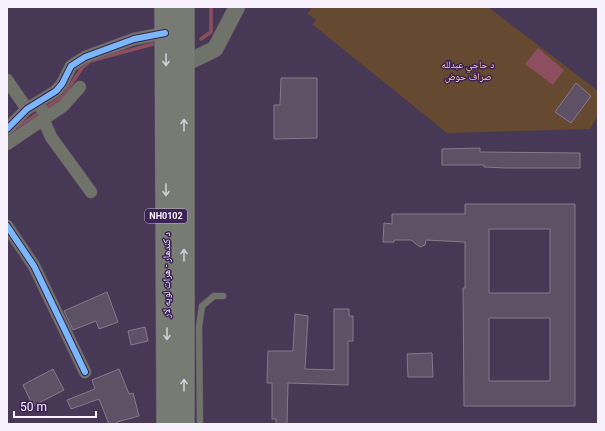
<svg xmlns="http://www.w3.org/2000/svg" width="605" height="431" viewBox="0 0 605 431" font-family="Roboto,'Noto Naskh Arabic',sans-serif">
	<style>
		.green { fill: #654931 }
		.water { fill: #8d4e60 }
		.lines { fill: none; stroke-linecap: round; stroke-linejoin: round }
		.stream { stroke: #8d4e60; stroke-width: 3.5 }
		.building { fill: #5e5065; stroke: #88788e; fill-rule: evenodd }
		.service-casing { stroke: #60556a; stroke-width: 7 }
		.minor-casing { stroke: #60556a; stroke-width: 13 }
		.tertiary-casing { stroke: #60556a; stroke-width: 17 }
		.trunk-casing { stroke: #60556a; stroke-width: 22 }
		.service { stroke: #70736a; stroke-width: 6 }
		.minor { stroke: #70736a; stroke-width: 12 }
		.tertiary { stroke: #70736a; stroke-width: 16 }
		.trunk { stroke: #787b74; stroke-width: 21 }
		.cycleway-casing { stroke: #3c2355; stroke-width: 8 }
		.cycleway { stroke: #7ab7fb; stroke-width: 6 }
		.oneway { stroke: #d0ced4 }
		.labels { text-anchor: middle; stroke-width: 3; stroke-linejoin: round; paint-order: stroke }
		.shield { fill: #3c2355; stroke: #beb3cb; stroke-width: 1 }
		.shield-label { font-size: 9px; font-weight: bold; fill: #f6f1fd }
		.park-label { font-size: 10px; fill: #f9cea4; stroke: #3c2355 }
		.street-label { font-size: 10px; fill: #f6f1fd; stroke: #3c2355 }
	</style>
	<rect width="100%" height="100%" fill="#473955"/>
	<path class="green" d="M 312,7 L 488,7 L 598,91 L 598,115 L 590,129 L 447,133 L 312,24 L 316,20 L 308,14 L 305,17 Z"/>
	<path class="water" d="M 538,48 L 564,70 L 553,85 L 525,64 Z"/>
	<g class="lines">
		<path class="stream" d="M 201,39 L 211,32 L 211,7
			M 7,135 L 63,96 L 82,68 L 90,61 L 153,44"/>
	</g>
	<path class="building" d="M 281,78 L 317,78 L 317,138 L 274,139 L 274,105 L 280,105 Z
		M 576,83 L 591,96 L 571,123 L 555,112 Z
		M 480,148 L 480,152 L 580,153 L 580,168 L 506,168 L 484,167 L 484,165 L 442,165 L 442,149 Z
		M 465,204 L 575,204 L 575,406 L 464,406 L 463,288 L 465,288 L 465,242 L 426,240 L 425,245 L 420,247 L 411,240 L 394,240 L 394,242 L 383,242 L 384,223 L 392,224 L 392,214 L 465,214 ZM 489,229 L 550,229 L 550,293 L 489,293 ZM 489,318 L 550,318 L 550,381 L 489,381 Z
		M 107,292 L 118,322 L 99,329 L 96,321 L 73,330 L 64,311 Z
		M 334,309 L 349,309 L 349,316 L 353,316 L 353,341 L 348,341 L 348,385 L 288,383 L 287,424 L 276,424 L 276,419 L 272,419 L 272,383 L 267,383 L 268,351 L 293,351 L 295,314 L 308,316 L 305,369 L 334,370 Z
		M 145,327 L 148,341 L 131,345 L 128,331 Z
		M 432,353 L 433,377 L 408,377 L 407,354 Z
		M 53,369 L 64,390 L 33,406 L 23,385 Z
		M 119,369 L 129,394 L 133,393 L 139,416 L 117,422 L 117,424 L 109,424 L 99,399 L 71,409 L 67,400 L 95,389 L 92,380 Z"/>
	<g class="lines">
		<g class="service-casing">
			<path id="service" d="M 200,424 L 199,327 L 202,306 L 214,296 L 223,296"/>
		</g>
		<g class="minor-casing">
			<path id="minor" d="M 7,80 L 27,109
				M 37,103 L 45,113 L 44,121 L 51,137 L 91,192
				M 7,129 L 27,109 L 56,91 L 62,84 L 71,66 L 85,57 L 134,39 L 165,33
				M 7,144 L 63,106 L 80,87
				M 7,226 L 34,266 L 85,372"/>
		</g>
		<g class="tertiary-casing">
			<path id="tertiary" d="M 184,64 L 215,49 L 237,7"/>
		</g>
		<g class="trunk-casing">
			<path id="trunk" d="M 165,7 L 167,424
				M 184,7 L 184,424"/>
		</g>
		<use href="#service" class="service"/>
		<use href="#minor" class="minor"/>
		<use href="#tertiary" class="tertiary"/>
		<use href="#trunk" class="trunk"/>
		<g class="cycleway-casing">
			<path id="cycleway" d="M 7,129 L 27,109 L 56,91 L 62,84 L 71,66 L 85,57 L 134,39 L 165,33
				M 7,226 L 34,266 L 85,372"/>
		</g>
		<use href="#cycleway" class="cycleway"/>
	</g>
	<defs><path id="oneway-shaft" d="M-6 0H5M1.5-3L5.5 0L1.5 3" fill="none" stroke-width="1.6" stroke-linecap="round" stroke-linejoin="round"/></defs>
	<g class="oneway">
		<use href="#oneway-shaft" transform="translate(166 60) rotate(90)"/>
		<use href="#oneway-shaft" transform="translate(184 125) rotate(-90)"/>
		<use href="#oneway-shaft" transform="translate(166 190) rotate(90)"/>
		<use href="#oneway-shaft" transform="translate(184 255) rotate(-90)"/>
		<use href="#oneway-shaft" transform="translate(167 334) rotate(90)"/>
		<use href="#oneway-shaft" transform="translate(184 385) rotate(-90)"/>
	</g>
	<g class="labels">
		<rect class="shield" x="145" y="209" width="42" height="14" rx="3"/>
		<g class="shield-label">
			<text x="166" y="219">NH0102</text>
		</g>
		<g class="park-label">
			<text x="468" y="68">د حاجي عبدلله<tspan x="468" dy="12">صراف حوض</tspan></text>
		</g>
		<g class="street-label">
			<text transform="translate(166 275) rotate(-90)" y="4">د کندهار - هرات لويه لار</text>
		</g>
	</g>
	<rect width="605" height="431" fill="none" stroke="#f6f1fd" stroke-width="16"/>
	<path d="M14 411v6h82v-6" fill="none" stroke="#f6f1fd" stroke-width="2"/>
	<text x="20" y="411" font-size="12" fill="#f6f1fd" stroke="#3c2355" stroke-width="3" paint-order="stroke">50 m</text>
</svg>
